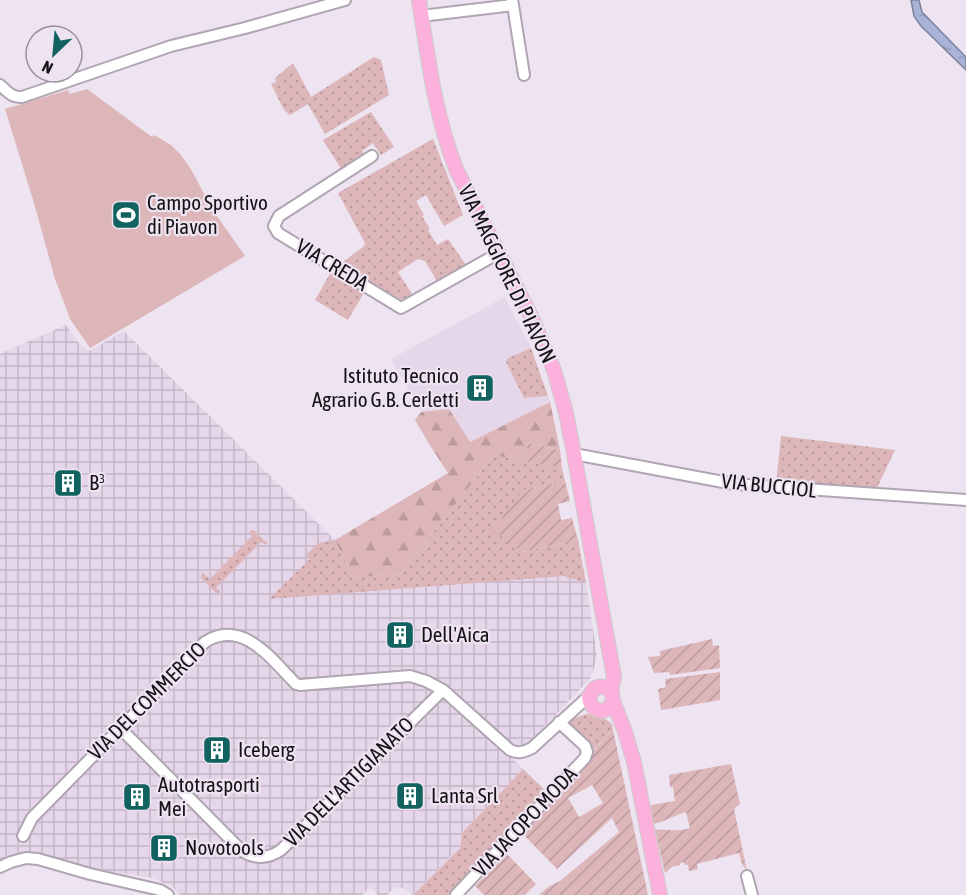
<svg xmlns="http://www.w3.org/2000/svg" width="966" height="895" viewBox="0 0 966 895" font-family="'Asap Condensed',sans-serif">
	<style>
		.built { fill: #e6d6e9 }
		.industrial { fill: url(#industrial-grid) }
		.grass { fill: url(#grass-dots) }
		.forest { fill: url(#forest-firs) }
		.garden { fill: url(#garden-furrows); fill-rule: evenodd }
		.pitch { fill: #dcb6b9 }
		.water { fill: url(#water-ripples); stroke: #7c839d; stroke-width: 1.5 }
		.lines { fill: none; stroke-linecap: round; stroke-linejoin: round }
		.minor-casing { stroke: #b0a5b2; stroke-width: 14 }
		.major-casing { stroke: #cccbcc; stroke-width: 16 }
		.minor { stroke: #fff; stroke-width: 10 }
		.major { stroke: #fcb1dc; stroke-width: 14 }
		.labels { text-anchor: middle; stroke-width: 4.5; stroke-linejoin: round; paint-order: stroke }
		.poi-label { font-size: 21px; fill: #151116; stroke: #eee3f0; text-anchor: start }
		.street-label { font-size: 21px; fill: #151116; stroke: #eee3f0 }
	</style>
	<defs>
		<pattern id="industrial-grid" width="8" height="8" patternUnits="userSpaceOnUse" patternTransform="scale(1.5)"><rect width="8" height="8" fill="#e6d6e9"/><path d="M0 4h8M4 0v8" fill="none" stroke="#c4b7c7"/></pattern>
		<pattern id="grass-dots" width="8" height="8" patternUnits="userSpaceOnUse" patternTransform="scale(1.5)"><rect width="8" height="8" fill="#dcb6b9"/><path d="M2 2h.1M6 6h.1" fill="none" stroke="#bc9b9e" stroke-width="1.8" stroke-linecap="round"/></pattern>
		<pattern id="forest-firs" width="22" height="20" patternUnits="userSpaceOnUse" patternTransform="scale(1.5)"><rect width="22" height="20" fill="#dcb6b9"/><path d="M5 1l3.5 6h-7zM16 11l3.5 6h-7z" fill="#bc9b9e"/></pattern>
		<pattern id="garden-furrows" width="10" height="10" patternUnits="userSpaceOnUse" patternTransform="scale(1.5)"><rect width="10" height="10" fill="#dcb6b9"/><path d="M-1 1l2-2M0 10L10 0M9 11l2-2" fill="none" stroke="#bc9b9e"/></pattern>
		<pattern id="water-ripples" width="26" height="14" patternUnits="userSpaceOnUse" patternTransform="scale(1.5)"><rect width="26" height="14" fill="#a8b4d7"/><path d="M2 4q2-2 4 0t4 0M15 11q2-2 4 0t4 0" fill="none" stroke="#909ab8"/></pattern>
	</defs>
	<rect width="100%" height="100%" fill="#eee3f0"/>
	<path class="built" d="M 505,297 L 531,348 L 508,358 L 506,362 L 524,398 L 548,396 L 550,402 L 469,442 L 449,409 L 421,412 L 391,359 Z"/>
	<path class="industrial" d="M 66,325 L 79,343 L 89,351 L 124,331 L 335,540 L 353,578 L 566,562 L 584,569 L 597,656 L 593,672 L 590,679 L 513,759 L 523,769 L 462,833 L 460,847 L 413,895 L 403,888 L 395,887 L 387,895 L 378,895 L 370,887 L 362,895 L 181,895 L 171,886 L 152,878 L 102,870 L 39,855 L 13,854 L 0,859 L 0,354 Z"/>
	<path class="grass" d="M 374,57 L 381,60 L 389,95 L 325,134 L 308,104 L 290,115 L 284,110 L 271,84 L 276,82 L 275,78 L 293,63 L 311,97 Z
		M 371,112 L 394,147 L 381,155 L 373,143 L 362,151 L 364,154 L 342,170 L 323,140 Z
		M 433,139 L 463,215 L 444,226 L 426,195 L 416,201 L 424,215 L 422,216 L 430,229 L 428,230 L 437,245 L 448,239 L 466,265 L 437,281 L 425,261 L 418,259 L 398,272 L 412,294 L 402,300 L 338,266 L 364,246 L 365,243 L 338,193 Z
		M 331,272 L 365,291 L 348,320 L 315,300 Z
		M 531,348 L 548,396 L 524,398 L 506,362 L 508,358 Z
		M 781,436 L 895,450 L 875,492 L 776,485 Z
		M 494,455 L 562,468 L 565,481 L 523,490 L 522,552 L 578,540 L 586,583 L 564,576 L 269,599 L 310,559 L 306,555 L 318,543 L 335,540 L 353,578 L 400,574 Z
		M 252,530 L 254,531 L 267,543 L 265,545 L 261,542 L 216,588 L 220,592 L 217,594 L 201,578 L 202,572 L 210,579 L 252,536 L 249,532 Z
		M 586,714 C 596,714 604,717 612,724 L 613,730 L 585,758 L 587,752 L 563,725 L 570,720 Z
		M 523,769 L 550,795 L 456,895 L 413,895 L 460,848 L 462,833 Z"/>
	<path class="forest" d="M 550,402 L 560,450 L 528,443 L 524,461 L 494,455 L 400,574 L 353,578 L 335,540 L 448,473 L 431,447 L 415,420 L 421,412 L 449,409 L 470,442 Z"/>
	<path class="garden" d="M 528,443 L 560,450 L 562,468 L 524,461 Z
		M 565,481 L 570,501 L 558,504 L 561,520 L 572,518 L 578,540 L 522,552 L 493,530 L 523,490 Z
		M 712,639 L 713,646 L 719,645 L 720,668 L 670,675 L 669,672 L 654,673 L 648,657 L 660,656 L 660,651 Z
		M 720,672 L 720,700 L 661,710 L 658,689 L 666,687 L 665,679 Z
		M 613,730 L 648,895 L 539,895 L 548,887 L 560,881 L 619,832 L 612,818 L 557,869 L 518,829 ZM 592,785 L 603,803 L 579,817 L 568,798 Z
		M 731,764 L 740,804 L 734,809 L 747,871 L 742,864 L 739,853 L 697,864 L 698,869 L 689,871 L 688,865 L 685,865 L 684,862 L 680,863 L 680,865 L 672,867 L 665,873 L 655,830 C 668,828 676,833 690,828 L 686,812 C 674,815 665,822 653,824 L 651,805 L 675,801 L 673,787 L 670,787 L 669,775 Z
		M 507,854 L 536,884 L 525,895 L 484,895 L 475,886 Z"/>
	<path class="pitch" d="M 87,89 L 152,137 L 154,135 L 171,145 L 181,155 L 192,171 L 212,209 L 245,256 L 90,348 L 70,319 L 55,279 L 34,203 L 5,109 L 68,90 L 70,94 Z"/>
	<path class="water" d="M 911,0 L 919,0 L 922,12 L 966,57 L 966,70 L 921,26 L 914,16 Z"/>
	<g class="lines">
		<g class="minor-casing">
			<path id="minor" d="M 513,5 L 524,75
				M 421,16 L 513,5 L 512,0
				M 0,85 C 7,91 12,98 22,97 L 171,46 L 245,28 L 345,0
				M 372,156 L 279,216 L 274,226 L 278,233 L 401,308 L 499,253
				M 574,454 L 734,484 L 966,500
				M 120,728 L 242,851 C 255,859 268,859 281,850 L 443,690
				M 23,836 L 32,818 L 205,642 C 243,618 272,660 296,684 L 300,685 L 410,676 L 426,681 L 443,690 L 510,750 C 518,754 524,752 532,748 L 589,696
				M 0,867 L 11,862 L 26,858 L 38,859 L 90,874 L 160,890 L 168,895
				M 747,876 L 752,895
				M 456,895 L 585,758 L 587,752 L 585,746 L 559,722"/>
		</g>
		<g class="major-casing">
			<path id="major" d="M 419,0 C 428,58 435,115 456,169 L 532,318 L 554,370 L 566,413 L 574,454 L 614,677 C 613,681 611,687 612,692 C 612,698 614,696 612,702 C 607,717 589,711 589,696 L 595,688 C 602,685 607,687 612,693
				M 613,701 L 625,732 L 634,762 L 660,895"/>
		</g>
		<use href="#minor" class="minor"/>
		<use href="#major" class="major"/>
	</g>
	<defs>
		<g id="stadium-square" transform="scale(1.5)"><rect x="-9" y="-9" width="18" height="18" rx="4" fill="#126260" stroke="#eee3f0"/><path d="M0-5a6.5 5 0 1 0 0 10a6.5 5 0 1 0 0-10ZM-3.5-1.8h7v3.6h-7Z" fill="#fff"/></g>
		<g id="building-square" transform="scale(1.5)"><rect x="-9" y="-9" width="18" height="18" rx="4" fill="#126260" stroke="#eee3f0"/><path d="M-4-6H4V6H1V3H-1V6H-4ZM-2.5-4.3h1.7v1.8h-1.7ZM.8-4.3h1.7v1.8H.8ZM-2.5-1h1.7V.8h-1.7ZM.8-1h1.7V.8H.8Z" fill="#fff"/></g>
	</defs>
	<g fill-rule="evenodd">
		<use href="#stadium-square" x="126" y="215"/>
		<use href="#building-square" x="480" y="388"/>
		<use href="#building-square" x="68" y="483"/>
		<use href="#building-square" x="400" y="635"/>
		<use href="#building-square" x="217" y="750"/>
		<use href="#building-square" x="410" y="796"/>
		<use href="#building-square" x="137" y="797"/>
		<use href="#building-square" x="164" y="848"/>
	</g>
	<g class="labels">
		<g class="poi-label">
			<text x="147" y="210">Campo Sportivo<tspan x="147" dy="24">di Piavon</tspan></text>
			<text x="459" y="383" text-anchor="end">Istituto Tecnico<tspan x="459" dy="24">Agrario G.B. Cerletti</tspan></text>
			<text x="89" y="490">B³</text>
			<text x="421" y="642">Dell'Aica</text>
			<text x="238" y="757">Iceberg</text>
			<text x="158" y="792">Autotrasporti<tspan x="158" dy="24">Mei</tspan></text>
			<text x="431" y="803">Lanta Srl</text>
			<text x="185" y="855">Novotools</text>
		</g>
		<g class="street-label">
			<text transform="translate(332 265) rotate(31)" y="7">VIA CREDA</text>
			<text transform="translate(507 274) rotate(64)" y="7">VIA MAGGIORE DI PIAVON</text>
			<text transform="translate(769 486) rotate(6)" y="7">VIA BUCCIOL</text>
			<text transform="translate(147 701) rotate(-45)" y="7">VIA DEL COMMERCIO</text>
			<text transform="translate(349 782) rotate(-45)" y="7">VIA DELL'ARTIGIANATO</text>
			<text transform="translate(525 822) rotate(-47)" y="7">VIA JACOPO MODA</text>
		</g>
	</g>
	<g transform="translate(54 54) rotate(206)"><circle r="28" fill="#eee3f0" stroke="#978f99" stroke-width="1.5"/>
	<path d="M0-4.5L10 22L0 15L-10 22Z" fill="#126260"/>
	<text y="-9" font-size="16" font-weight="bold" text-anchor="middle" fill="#151116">N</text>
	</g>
</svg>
